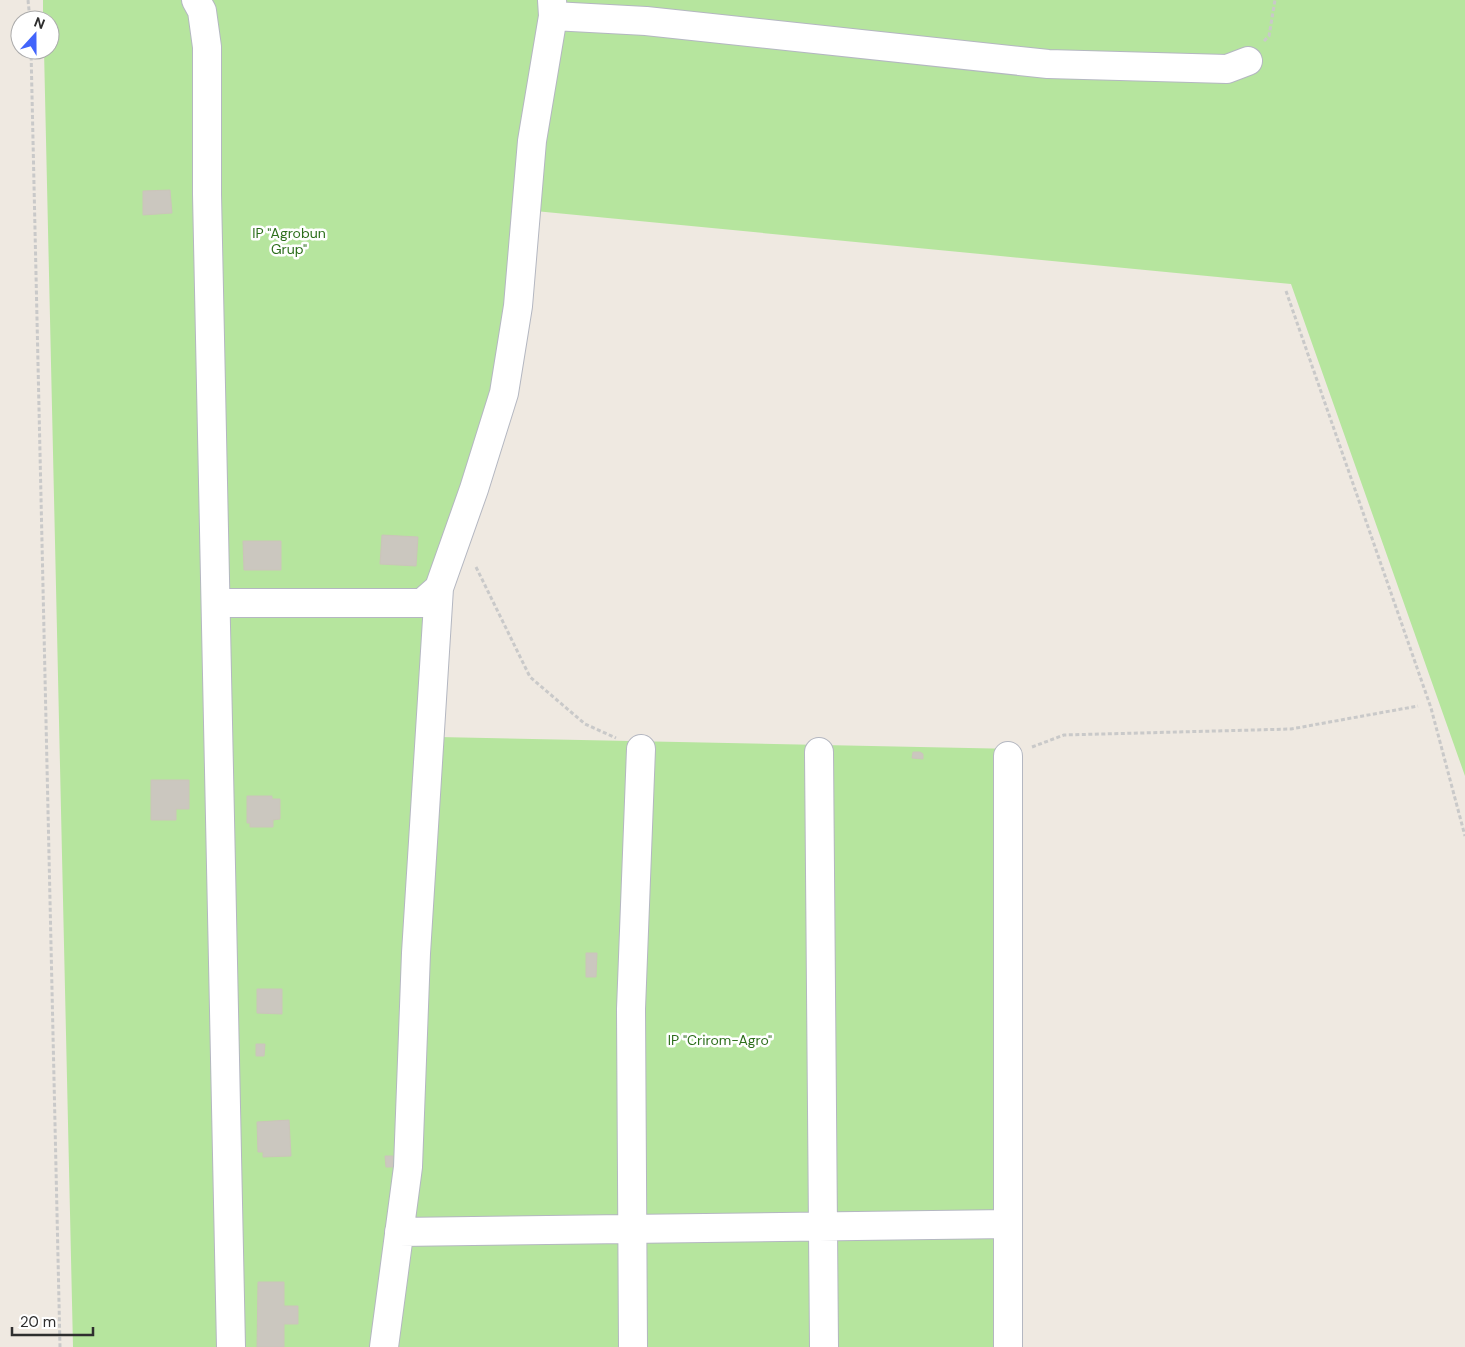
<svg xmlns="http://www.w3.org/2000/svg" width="1465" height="1347" viewBox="0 0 1465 1347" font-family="'DM Sans',sans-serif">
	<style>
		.green { fill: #b6e59e }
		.building { fill: #cbc7bf; stroke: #cbc5ba }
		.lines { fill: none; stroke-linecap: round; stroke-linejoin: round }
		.street-casing { stroke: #b4b7c1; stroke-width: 30 }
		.path { stroke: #c9c9c9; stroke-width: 3; stroke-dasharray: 4 2.5; stroke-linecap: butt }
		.street { stroke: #fff; stroke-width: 28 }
		.labels { text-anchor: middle; stroke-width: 5; stroke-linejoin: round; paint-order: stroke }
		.park-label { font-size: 14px; fill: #2c6e1b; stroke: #fff }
	</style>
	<rect width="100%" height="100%" fill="#efe9e1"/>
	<path class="green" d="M 43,0 L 1465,0 L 1465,776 L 1291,284 L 535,211 L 449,595 L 438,737 L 1017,749 L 1016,1347 L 73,1347 L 44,50 L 50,50 L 50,20 L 43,20 Z"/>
	<path class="building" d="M 170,190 L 172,213 L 143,215 L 143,191 Z
		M 382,535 L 418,537 L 416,566 L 380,564 Z
		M 243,541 L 281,541 L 281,570 L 244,570 Z
		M 913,752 L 920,752 L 923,754 L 923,759 L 912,758 Z
		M 151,780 L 189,780 L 189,809 L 176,809 L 176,820 L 151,820 Z
		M 247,796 L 272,796 L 272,799 L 280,799 L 280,819 L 273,820 L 273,827 L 250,827 L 250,823 L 247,823 Z
		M 586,953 L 597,953 L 596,977 L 586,977 Z
		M 257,989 L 282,989 L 282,1014 L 257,1013 Z
		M 256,1044 L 265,1044 L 264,1056 L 256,1056 Z
		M 289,1120 L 291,1156 L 263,1157 L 263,1152 L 258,1152 L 257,1122 Z
		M 385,1156 L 393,1156 L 393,1167 L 386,1167 Z
		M 258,1282 L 284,1282 L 284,1306 L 298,1306 L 298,1324 L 284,1324 L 284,1347 L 257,1347 Z"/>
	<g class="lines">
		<g class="street-casing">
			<path id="street" d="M 196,0 L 202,11 L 207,47 L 207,194 L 231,1347
				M 553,16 L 646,21 L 1048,64 L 1227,69 L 1248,61
				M 216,603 L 422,603 L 439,588 L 474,489 L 504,393 L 518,306 L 532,141 L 553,16 L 552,0
				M 819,752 L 824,1347
				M 1008,756 L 1008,1347
				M 399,1232 L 1008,1224
				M 384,1347 L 408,1167 L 416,953 L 439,588
				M 633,1347 L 631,1009 L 641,749"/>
		</g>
		<path class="path" d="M 28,0 L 30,20
			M 1264,41 L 1269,36 L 1275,0
			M 31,50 L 60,1347
			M 1286,291 L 1431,708 L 1465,836
			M 476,567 L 530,677 L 585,724 L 616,738
			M 1032,747 L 1064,735 L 1291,729 L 1418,706"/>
		<use href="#street" class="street"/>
	</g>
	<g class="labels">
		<g class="park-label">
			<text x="289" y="238">IP "Agrobun<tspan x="289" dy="16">Grup"</tspan></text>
			<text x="720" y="1045">IP "Crirom-Agro"</text>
		</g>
	</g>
	<g transform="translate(35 35) rotate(21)"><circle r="24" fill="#ffffff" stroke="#ababab"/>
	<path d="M0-4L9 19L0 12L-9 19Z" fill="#4264fb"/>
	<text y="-8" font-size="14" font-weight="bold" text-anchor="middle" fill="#2e2e2e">N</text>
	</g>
	<path d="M12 1327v8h81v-8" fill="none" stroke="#2e2e2e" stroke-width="2.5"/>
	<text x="20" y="1327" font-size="15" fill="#2e2e2e" stroke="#ffffff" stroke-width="4" paint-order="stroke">20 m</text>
</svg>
